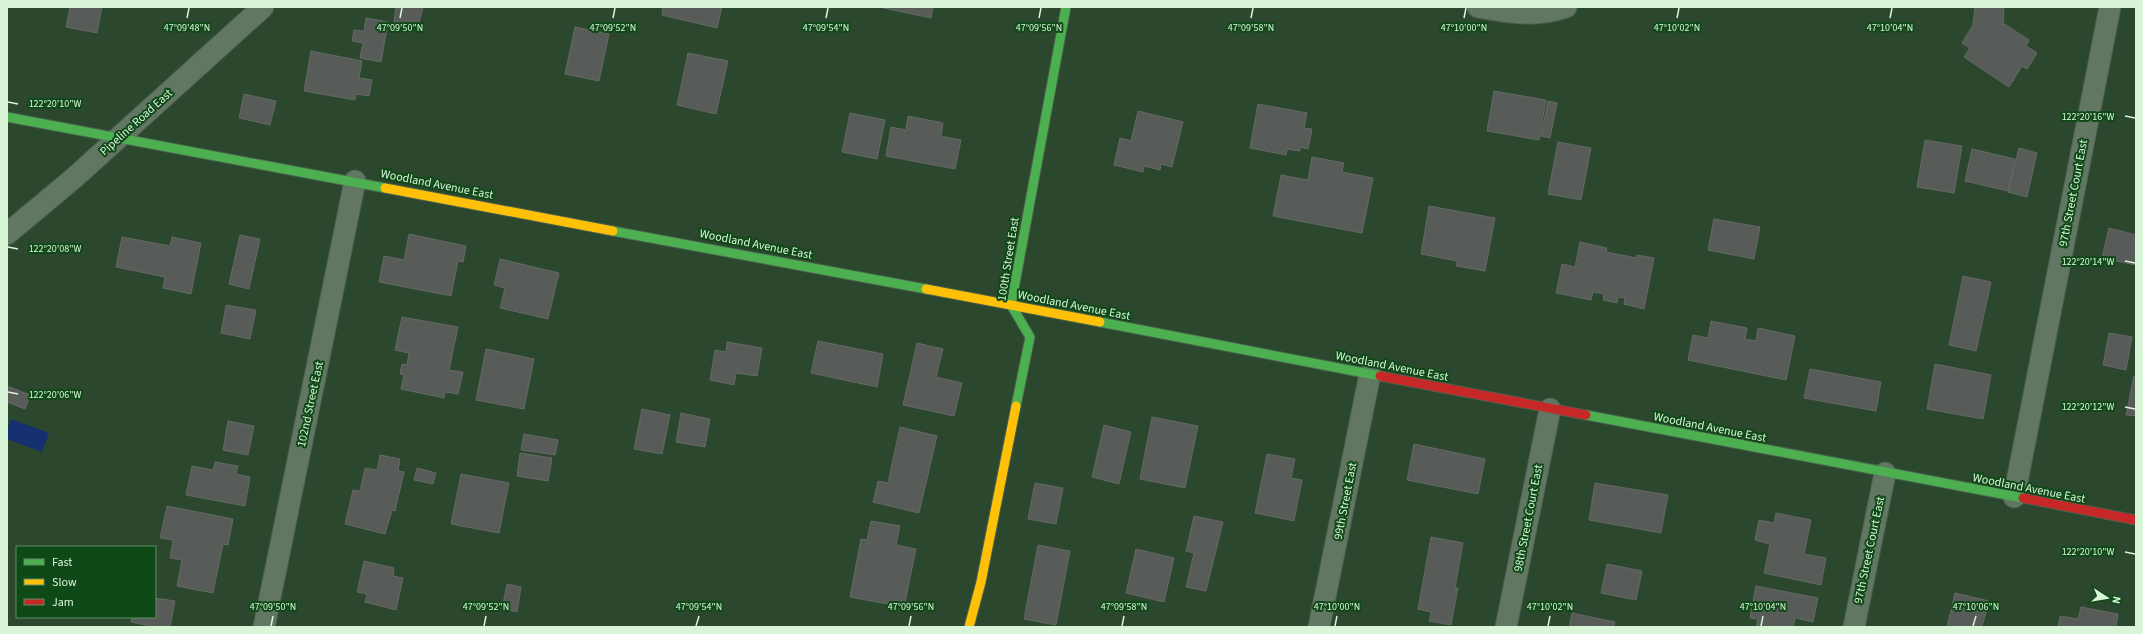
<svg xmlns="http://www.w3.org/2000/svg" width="2143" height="634" viewBox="0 0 2143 634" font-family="'Source Sans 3',sans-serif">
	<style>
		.water { fill: #152f71 }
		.building { fill: #575c59; stroke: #656966 }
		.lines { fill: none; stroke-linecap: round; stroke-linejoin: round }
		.street-casing { stroke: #4a604c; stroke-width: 23 }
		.fast-casing { stroke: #4a604c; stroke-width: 11 }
		.slow-casing { stroke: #4a604c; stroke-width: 11 }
		.jam-casing { stroke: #4a604c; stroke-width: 11 }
		.street { stroke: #617763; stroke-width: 21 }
		.fast { stroke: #4caf50; stroke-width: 9 }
		.slow { stroke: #ffc107; stroke-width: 9 }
		.jam { stroke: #c62828; stroke-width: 9 }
		.ticks { fill: none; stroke: #d8f5d8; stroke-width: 1.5 }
		.labels { text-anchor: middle; stroke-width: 4; stroke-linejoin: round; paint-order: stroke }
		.street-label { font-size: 12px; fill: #d8f5d8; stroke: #104918 }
		.ticks-label { font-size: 10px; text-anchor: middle; fill: #d8f5d8; stroke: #104918; stroke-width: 4; stroke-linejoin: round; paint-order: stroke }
	</style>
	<rect width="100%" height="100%" fill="#2b472d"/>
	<path class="water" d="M 11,419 L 49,433 L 42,452 L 7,439 L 7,430 Z"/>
	<path class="building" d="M 70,7 L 102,7 L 97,33 L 66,27 Z
		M 396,7 L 423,7 L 418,27 L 394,22 Z
		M 663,7 L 722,7 L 717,28 L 662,15 Z
		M 879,7 L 933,7 L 931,18 Z
		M 1975,7 L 2004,7 L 2003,23 L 2029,40 L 2026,46 L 2037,53 L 2027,69 L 2022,66 L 2009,87 L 1964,57 L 1970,48 L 1962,43 L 1973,25 Z
		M 366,18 L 388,22 L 381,62 L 360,58 L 363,43 L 352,41 L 354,30 L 364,31 Z
		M 575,27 L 609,34 L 599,81 L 565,74 Z
		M 311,51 L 362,61 L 359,78 L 372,80 L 369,96 L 356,94 L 355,100 L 304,91 Z
		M 688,53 L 728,61 L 716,114 L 677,105 Z
		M 1494,91 L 1546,100 L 1539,140 L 1487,131 Z
		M 244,94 L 276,101 L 270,125 L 239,118 Z
		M 1548,101 L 1557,103 L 1550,138 L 1541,136 Z
		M 1258,104 L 1307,113 L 1304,128 L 1312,129 L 1308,149 L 1300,147 L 1300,151 L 1287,149 L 1286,155 L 1250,148 Z
		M 1138,111 L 1183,122 L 1172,167 L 1161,164 L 1160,170 L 1144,166 L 1143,172 L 1114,165 L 1120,138 L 1131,141 Z
		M 850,113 L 885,120 L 877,159 L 842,152 Z
		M 908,116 L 943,123 L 941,136 L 961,140 L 955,169 L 886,156 L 891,127 L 906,130 Z
		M 1925,140 L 1962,146 L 1954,193 L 1917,187 Z
		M 1558,142 L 1591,148 L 1581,200 L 1548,194 Z
		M 2019,148 L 2037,153 L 2027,197 L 2008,192 Z
		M 1972,149 L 2015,159 L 2008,191 L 1965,181 Z
		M 1312,157 L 1344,163 L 1342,172 L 1373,178 L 1362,233 L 1273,216 L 1281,175 L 1308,180 Z
		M 1429,206 L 1495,218 L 1485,271 L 1456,266 L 1457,261 L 1421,254 Z
		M 1714,219 L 1760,227 L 1754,259 L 1708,250 Z
		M 2109,228 L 2136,235 L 2136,265 L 2102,258 Z
		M 409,234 L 466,246 L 463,262 L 458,261 L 451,296 L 379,282 L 384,256 L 404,260 Z
		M 240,235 L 260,239 L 249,289 L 229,284 Z
		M 122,237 L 170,246 L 172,237 L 201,243 L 191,294 L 163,288 L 165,277 L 116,267 Z
		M 1580,242 L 1607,248 L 1606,252 L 1637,258 L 1637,255 L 1654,258 L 1644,309 L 1624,304 L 1625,298 L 1618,297 L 1617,303 L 1603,300 L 1604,294 L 1593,292 L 1591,300 L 1556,293 L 1562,264 L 1575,267 Z
		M 500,259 L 559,273 L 548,319 L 500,308 L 505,288 L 494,285 Z
		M 1963,276 L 1991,282 L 1976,351 L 1949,345 Z
		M 226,305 L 256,310 L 250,339 L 221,333 Z
		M 402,317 L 458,327 L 449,370 L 463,372 L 458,394 L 445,392 L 444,398 L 401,389 L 404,375 L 400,374 L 402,364 L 407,365 L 409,353 L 395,350 Z
		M 1711,321 L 1747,328 L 1745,339 L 1756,341 L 1758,328 L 1795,336 L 1786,380 L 1688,360 L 1693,335 L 1708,338 Z
		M 2109,333 L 2132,337 L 2126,370 L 2103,365 Z
		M 818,341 L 883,354 L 877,387 L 811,373 Z
		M 727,342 L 762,348 L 757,376 L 736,373 L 734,385 L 710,380 L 715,350 L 726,352 Z
		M 917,343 L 943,349 L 936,377 L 962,383 L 954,416 L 903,405 Z
		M 486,349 L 534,359 L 524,409 L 476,400 Z
		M 1935,364 L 1991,375 L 1983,419 L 1927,409 Z
		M 1810,369 L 1881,382 L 1876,411 L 1804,398 Z
		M 2134,376 L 2136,376 L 2136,416 L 2126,415 Z
		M 7,386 L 30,395 L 25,409 L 7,402 Z
		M 642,409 L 670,415 L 662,454 L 634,449 Z
		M 681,413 L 710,419 L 705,447 L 676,442 Z
		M 1152,417 L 1198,426 L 1185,488 L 1140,479 Z
		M 228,421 L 254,426 L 248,455 L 223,450 Z
		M 1104,425 L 1131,432 L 1119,484 L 1092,477 Z
		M 900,427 L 937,436 L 919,513 L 873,502 L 878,481 L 888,483 Z
		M 524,434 L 558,440 L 555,455 L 521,450 Z
		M 1414,444 L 1485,459 L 1478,494 L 1407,480 Z
		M 520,453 L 552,458 L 548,481 L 517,476 Z
		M 1267,454 L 1295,459 L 1291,478 L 1302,480 L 1294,521 L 1255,513 Z
		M 380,455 L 400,459 L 398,471 L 404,472 L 395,511 L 392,510 L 385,534 L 345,524 L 353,490 L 360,491 L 365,468 L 377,470 Z
		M 215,462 L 238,466 L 236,474 L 250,477 L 245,506 L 186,495 L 192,466 L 213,470 Z
		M 417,468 L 436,473 L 433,484 L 414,480 Z
		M 461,474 L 509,483 L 499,533 L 451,524 Z
		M 1035,483 L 1063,488 L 1056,524 L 1028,519 Z
		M 1595,483 L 1668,495 L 1661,533 L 1589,520 Z
		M 167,506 L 233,519 L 228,545 L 223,544 L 213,593 L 177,586 L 182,560 L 170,558 L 173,540 L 160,538 Z
		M 1776,513 L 1811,520 L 1804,554 L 1826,558 L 1821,585 L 1764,573 L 1770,544 L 1755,540 L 1759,520 L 1774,523 Z
		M 1194,516 L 1223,522 L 1206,591 L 1186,587 L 1194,553 L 1186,551 Z
		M 871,521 L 900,526 L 896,545 L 916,549 L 904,607 L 850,597 L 861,539 L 867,540 Z
		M 1431,537 L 1463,543 L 1455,588 L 1458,588 L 1451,625 L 1429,621 L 1431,612 L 1418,609 Z
		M 1038,545 L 1070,551 L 1056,625 L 1024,619 Z
		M 1136,549 L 1174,558 L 1164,602 L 1126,593 Z
		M 364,561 L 394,568 L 393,576 L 403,578 L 396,610 L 365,602 L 367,594 L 357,592 Z
		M 1607,564 L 1642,571 L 1636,600 L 1601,593 Z
		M 507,584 L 521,587 L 517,612 L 502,609 Z
		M 1756,586 L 1818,598 L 1813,622 L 1795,618 L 1793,627 L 1756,627 L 1758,619 L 1750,618 Z
		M 1955,593 L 1989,601 L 1982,627 L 1947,627 Z
		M 155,598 L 175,601 L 170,627 L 156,627 L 131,622 L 132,617 L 155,617 Z
		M 2081,607 L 2118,614 L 2116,627 L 2058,627 L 2060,616 L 2078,619 Z
		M 1572,613 L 1615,622 L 1614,627 L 1569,627 Z"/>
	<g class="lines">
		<g class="street-casing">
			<path id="street" d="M 1478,7 C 1508,12 1536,18 1566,7
				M 7,234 L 74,178 L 263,7
				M 2014,497 L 2110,7
				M 264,627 L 355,181
				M 1319,627 L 1370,374
				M 1506,627 L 1550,409
				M 1854,627 L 1885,473"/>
		</g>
		<g class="fast-casing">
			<path id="fast" d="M 7,117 L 385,188
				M 613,231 L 926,289
				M 1100,322 L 1380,376
				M 1016,406 L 1030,337 L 1011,305 L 1066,7
				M 1586,415 L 2023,498"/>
		</g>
		<g class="slow-casing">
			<path id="slow" d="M 385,188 L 613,231
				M 926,289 L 1100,322
				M 969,627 L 981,582 L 1016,406"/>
		</g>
		<g class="jam-casing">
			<path id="jam" d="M 1380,376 L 1586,415
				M 2023,498 L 2136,520"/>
		</g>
		<use href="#street" class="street"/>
		<use href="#fast" class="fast"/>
		<use href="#slow" class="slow"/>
		<use href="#jam" class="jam"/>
	</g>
	<path class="ticks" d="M 187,18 L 189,8M 400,18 L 402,8M 613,18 L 615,8M 826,18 L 828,8M 1039,18 L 1041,8M 1251,18 L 1253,8M 1464,18 L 1466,8M 1677,18 L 1679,8M 1890,18 L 1892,8M 8,102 L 18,104M 2125,116 L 2135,118M 8,247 L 18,249M 2125,261 L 2135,263M 8,392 L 18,394M 2125,407 L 2135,409M 2125,552 L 2135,554M 271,626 L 273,616M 484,626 L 486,616M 696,626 L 699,616M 909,626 L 911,616M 1122,626 L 1124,616M 1335,626 L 1337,616M 1548,626 L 1550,616M 1761,626 L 1763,616M 1973,626 L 1976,616"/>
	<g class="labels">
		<g class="street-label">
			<text transform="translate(136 122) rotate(-42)" y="4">Pipeline Road East</text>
			<text transform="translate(437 184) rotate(11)" y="4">Woodland Avenue East</text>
			<text transform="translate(2073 193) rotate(-79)" y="4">97th Street Court East</text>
			<text transform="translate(756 244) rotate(11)" y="4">Woodland Avenue East</text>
			<text transform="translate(1008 259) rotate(-81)" y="4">100th Street East</text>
			<text transform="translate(1074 305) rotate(11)" y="4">Woodland Avenue East</text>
			<text transform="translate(1392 366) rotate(11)" y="4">Woodland Avenue East</text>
			<text transform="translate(310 404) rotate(-78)" y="4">102nd Street East</text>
			<text transform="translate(1710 427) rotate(11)" y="4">Woodland Avenue East</text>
			<text transform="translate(2029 488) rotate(11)" y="4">Woodland Avenue East</text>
			<text transform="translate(1345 501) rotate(-79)" y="4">99th Street East</text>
			<text transform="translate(1528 518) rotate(-79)" y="4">98th Street Court East</text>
			<text transform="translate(1869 550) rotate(-78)" y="4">97th Street Court East</text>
		</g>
	</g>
	<g class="ticks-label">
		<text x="187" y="31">47°09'48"N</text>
		<text x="400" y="31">47°09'50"N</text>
		<text x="613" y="31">47°09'52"N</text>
		<text x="826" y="31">47°09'54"N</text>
		<text x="1039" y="31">47°09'56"N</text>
		<text x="1251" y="31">47°09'58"N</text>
		<text x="1464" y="31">47°10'00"N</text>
		<text x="1677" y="31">47°10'02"N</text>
		<text x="1890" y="31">47°10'04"N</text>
		<text x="55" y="107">122°20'10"W</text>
		<text x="2088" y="120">122°20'16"W</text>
		<text x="55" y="252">122°20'08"W</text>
		<text x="2088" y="265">122°20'14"W</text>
		<text x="55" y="398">122°20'06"W</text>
		<text x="2088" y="410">122°20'12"W</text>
		<text x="2088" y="555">122°20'10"W</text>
		<text x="273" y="610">47°09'50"N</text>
		<text x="486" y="610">47°09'52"N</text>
		<text x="699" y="610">47°09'54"N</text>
		<text x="911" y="610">47°09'56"N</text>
		<text x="1124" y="610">47°09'58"N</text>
		<text x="1337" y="610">47°10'00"N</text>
		<text x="1550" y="610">47°10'02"N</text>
		<text x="1763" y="610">47°10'04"N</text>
		<text x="1976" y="610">47°10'06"N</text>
	</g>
	<rect width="2143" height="634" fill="none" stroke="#d8f5d8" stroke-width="16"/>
	<rect x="16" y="546" width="140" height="72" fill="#104918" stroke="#608e65"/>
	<rect x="24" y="559" width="20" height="6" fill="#4caf50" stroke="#608e65"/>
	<text x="52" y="566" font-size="12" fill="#d8f5d8">Fast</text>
	<rect x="24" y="579" width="20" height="6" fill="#ffc107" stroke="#608e65"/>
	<text x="52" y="586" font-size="12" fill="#d8f5d8">Slow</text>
	<rect x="24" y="599" width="20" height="6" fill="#c62828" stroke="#608e65"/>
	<text x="52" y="606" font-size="12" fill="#d8f5d8">Jam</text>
	<g transform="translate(2107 598) rotate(102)" stroke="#104918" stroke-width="3" paint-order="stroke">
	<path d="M0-3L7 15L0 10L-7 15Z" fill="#d8f5d8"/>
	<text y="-6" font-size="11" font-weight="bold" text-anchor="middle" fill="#d8f5d8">N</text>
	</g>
</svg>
